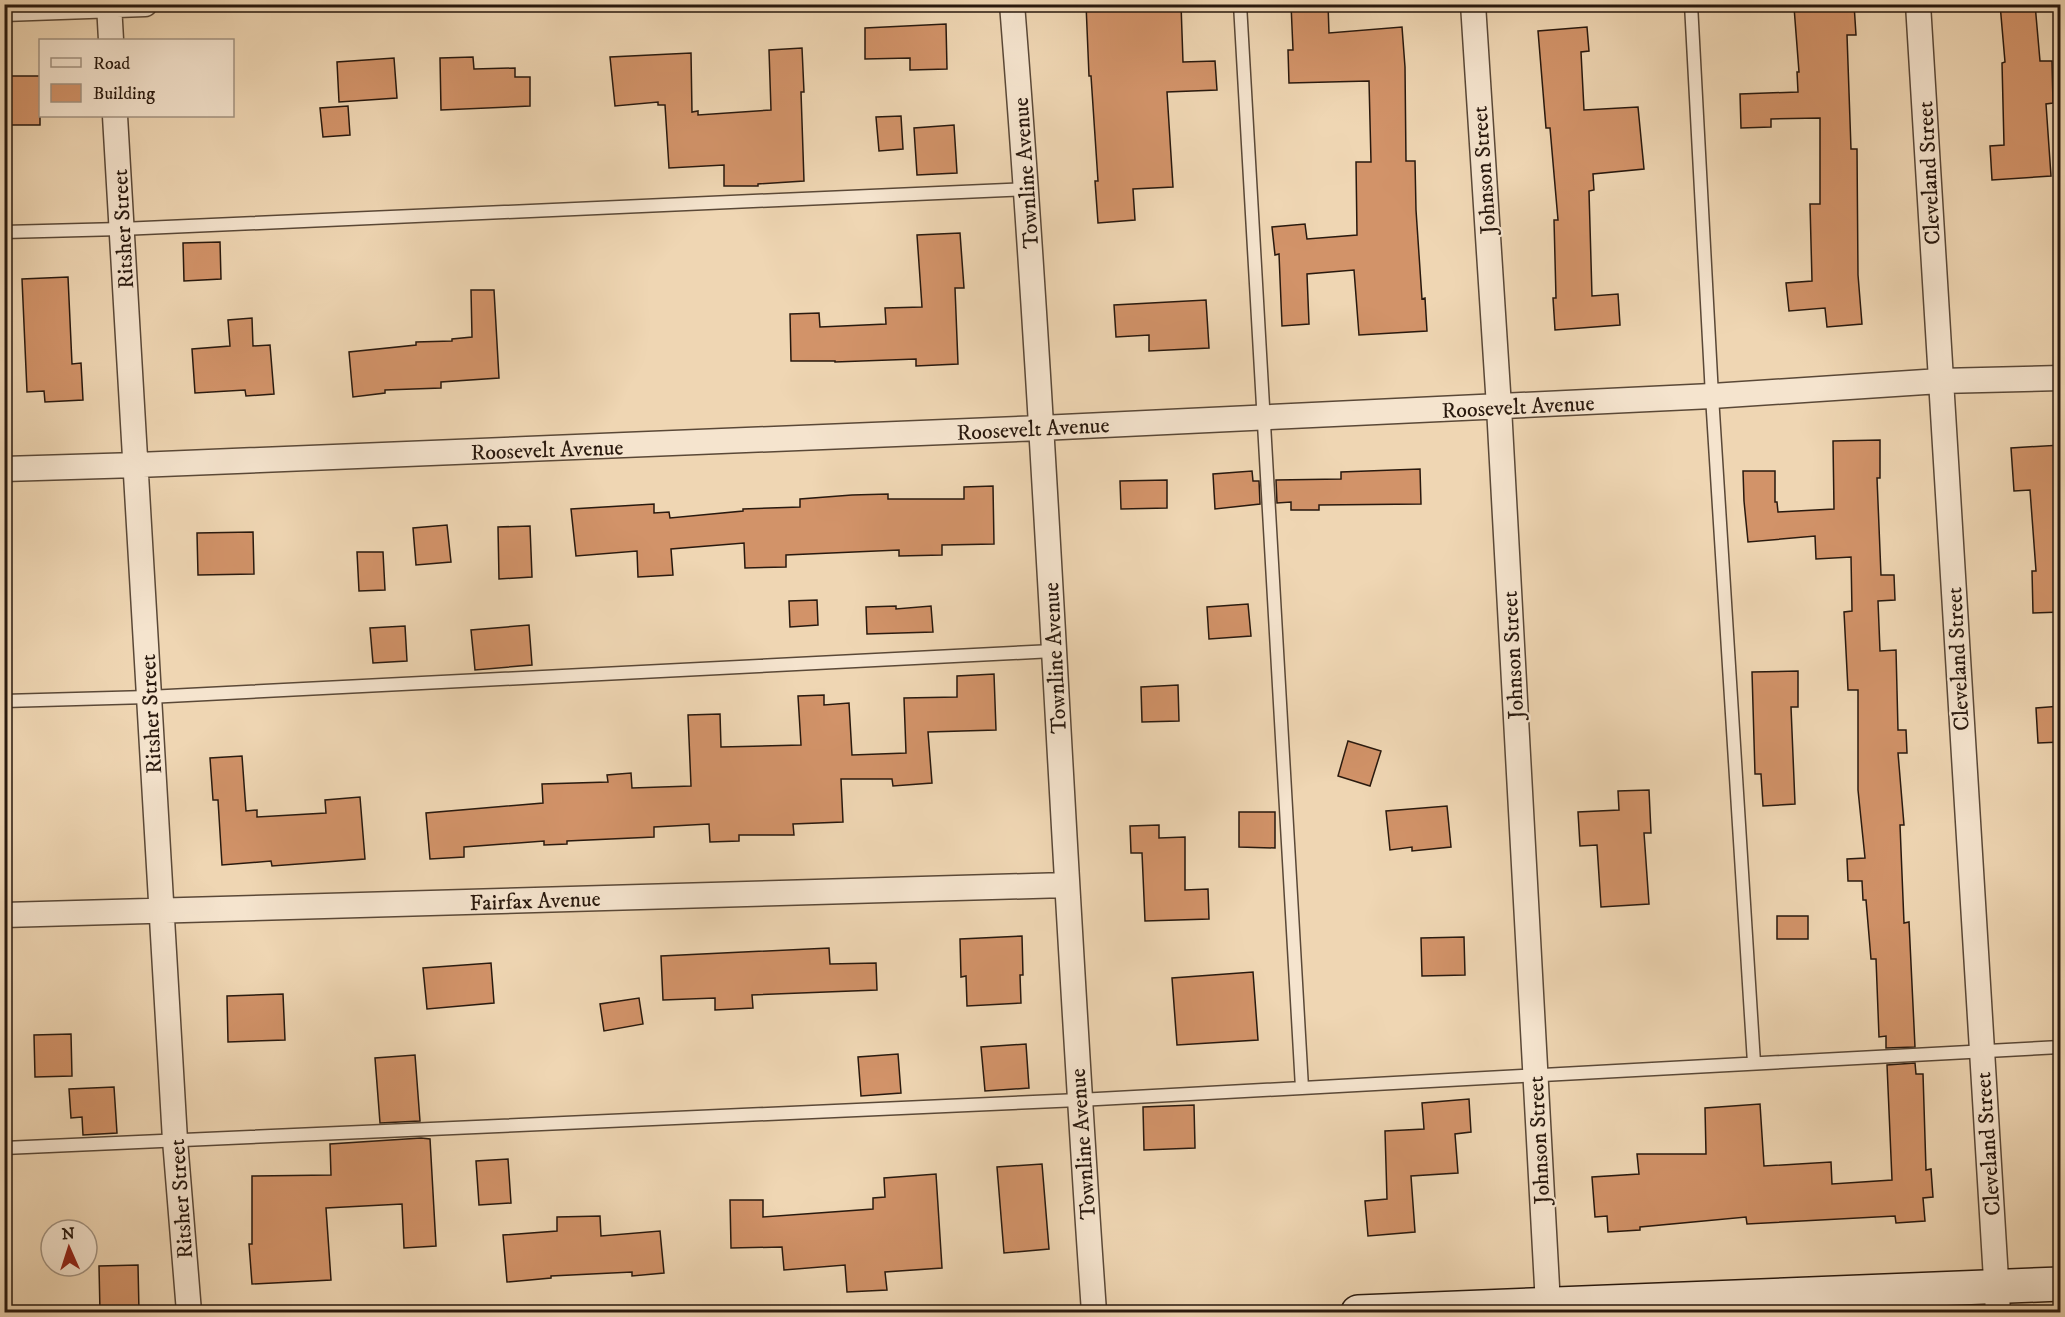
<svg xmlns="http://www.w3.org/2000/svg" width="2065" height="1317" viewBox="0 0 2065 1317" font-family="'IM FELL DW Pica',serif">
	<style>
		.building { fill: #d29369; stroke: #29190e; stroke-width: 1.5 }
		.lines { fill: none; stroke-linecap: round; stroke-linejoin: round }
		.lane-casing { stroke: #5a4837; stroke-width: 15 }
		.street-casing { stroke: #5a4837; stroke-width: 27 }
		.secondary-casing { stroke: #29190e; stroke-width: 36 }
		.lane { stroke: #f5e4ce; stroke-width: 12 }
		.street { stroke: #f5e4ce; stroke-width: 24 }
		.secondary { stroke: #f5e4ce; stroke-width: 33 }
		.labels { text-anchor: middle; stroke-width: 4.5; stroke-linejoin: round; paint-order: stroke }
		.street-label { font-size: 22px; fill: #29190e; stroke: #f5e4ce }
	</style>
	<rect width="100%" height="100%" fill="#efd6b3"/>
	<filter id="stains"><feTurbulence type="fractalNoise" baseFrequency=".00333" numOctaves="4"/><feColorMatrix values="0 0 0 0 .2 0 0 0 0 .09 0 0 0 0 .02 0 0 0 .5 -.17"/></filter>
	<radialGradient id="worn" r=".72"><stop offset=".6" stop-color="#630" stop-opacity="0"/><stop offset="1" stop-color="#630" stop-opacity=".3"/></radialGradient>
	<path class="building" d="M 1086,4 L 1181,4 L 1183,62 L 1215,61 L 1217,90 L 1167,92 L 1173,187 L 1133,189 L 1135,220 L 1098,223 L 1095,181 L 1098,181 L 1091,76 L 1089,76 Z
		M 1291,4 L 1328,4 L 1329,33 L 1402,27 L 1405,67 L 1406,161 L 1415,161 L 1416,210 L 1422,299 L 1425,298 L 1427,331 L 1359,335 L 1354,270 L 1307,274 L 1309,324 L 1282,326 L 1279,254 L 1275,255 L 1272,227 L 1305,224 L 1307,239 L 1357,235 L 1356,162 L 1371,162 L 1369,81 L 1289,83 L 1288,50 L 1293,50 Z
		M 1836,4 L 1854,4 L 1856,35 L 1847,35 L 1851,149 L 1857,149 L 1858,275 L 1862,324 L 1827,327 L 1825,308 L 1789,311 L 1786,283 L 1812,281 L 1810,204 L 1820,204 L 1820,118 L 1771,119 L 1771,127 L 1741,128 L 1740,94 L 1798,92 L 1797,72 L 1799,72 L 1794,7 Z
		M 2000,4 L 2035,4 L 2040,61 L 2052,61 L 2053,103 L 2046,104 L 2051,176 L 1992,180 L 1990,146 L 2004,145 L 2002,63 L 2005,62 Z
		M 946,24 L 947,69 L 910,70 L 910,58 L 865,59 L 865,28 Z
		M 1587,27 L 1589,51 L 1581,52 L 1584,110 L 1638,107 L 1644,169 L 1593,174 L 1594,190 L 1589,191 L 1592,296 L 1618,294 L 1620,325 L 1555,330 L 1553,298 L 1556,298 L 1554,220 L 1558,220 L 1550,128 L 1546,128 L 1538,31 Z
		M 802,48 L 804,92 L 801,92 L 804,181 L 758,184 L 758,186 L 724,186 L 724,165 L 669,168 L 665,105 L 658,105 L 658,102 L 615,106 L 610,57 L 691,53 L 692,112 L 698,111 L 698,115 L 771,110 L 769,50 Z
		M 473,57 L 474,69 L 515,68 L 515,77 L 530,77 L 530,106 L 441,110 L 440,58 Z
		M 394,58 L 397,98 L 339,102 L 337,62 Z
		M 4,76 L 40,76 L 40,125 L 4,125 Z
		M 348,106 L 350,135 L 323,137 L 320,108 Z
		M 901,116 L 903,149 L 879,151 L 876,117 Z
		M 954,125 L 957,173 L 917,175 L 914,128 Z
		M 960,233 L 964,288 L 955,288 L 958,364 L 916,366 L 916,359 L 835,362 L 835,361 L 791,361 L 790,314 L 819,313 L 820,327 L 886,324 L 885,308 L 922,307 L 917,235 Z
		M 220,242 L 221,279 L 184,281 L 183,243 Z
		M 68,277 L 72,364 L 81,363 L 83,400 L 45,402 L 44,391 L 27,392 L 22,279 Z
		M 471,290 L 494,290 L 499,378 L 441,382 L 441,388 L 385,390 L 385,393 L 353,397 L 349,352 L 416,345 L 416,342 L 452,341 L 452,339 L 472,337 Z
		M 1206,300 L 1209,348 L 1149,351 L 1149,335 L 1116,337 L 1114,305 Z
		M 252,318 L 253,346 L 270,345 L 274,394 L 246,396 L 245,390 L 195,393 L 192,349 L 230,346 L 228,320 Z
		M 1880,440 L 1880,478 L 1877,478 L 1881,575 L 1894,575 L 1895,600 L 1878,601 L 1880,651 L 1896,650 L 1898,730 L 1906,730 L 1907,753 L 1898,753 L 1904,825 L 1900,825 L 1904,923 L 1909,922 L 1915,1047 L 1886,1048 L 1886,1036 L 1879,1037 L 1876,959 L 1871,959 L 1866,900 L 1863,900 L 1862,881 L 1848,881 L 1847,859 L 1865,858 L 1858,790 L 1858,690 L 1848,690 L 1844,612 L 1852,611 L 1851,557 L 1816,559 L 1815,536 L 1748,542 L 1744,501 L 1743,471 L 1775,471 L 1775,502 L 1777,502 L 1778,512 L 1834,509 L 1833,441 Z
		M 2061,445 L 2061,612 L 2033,613 L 2032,571 L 2036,571 L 2030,490 L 2014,491 L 2011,448 Z
		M 1420,469 L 1421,504 L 1319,505 L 1319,510 L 1291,510 L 1291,502 L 1277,503 L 1276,480 L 1341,479 L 1341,472 Z
		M 1252,471 L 1253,481 L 1259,481 L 1260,504 L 1215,509 L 1213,474 Z
		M 1167,480 L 1167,508 L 1121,509 L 1120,481 Z
		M 993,486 L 994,544 L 942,545 L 942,555 L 899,556 L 899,550 L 786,555 L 786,567 L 745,568 L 744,543 L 671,549 L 673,575 L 638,577 L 637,551 L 576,556 L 571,509 L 654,504 L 654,513 L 669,512 L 670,518 L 743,511 L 743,509 L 800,507 L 800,499 L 852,495 L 888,494 L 888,499 L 964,499 L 964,487 Z
		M 447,525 L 451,562 L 416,565 L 413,528 Z
		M 530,526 L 532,577 L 499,579 L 498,527 Z
		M 253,532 L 254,574 L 198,575 L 197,533 Z
		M 357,552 L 383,552 L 385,590 L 359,591 Z
		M 817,600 L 818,625 L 790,627 L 789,601 Z
		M 1248,604 L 1251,636 L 1209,639 L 1207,607 Z
		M 896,606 L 896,609 L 931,606 L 933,632 L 867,634 L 866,607 Z
		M 529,625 L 532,665 L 475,670 L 471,630 Z
		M 405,626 L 407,661 L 373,663 L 370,628 Z
		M 1798,671 L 1798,707 L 1791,707 L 1795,804 L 1763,806 L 1761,774 L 1755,774 L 1752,672 Z
		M 994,674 L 996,730 L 928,732 L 932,783 L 893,786 L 892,779 L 841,779 L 843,822 L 793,824 L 794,835 L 739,835 L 739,841 L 710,842 L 709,824 L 654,827 L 654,837 L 567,841 L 567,844 L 544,845 L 544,841 L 464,847 L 464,857 L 430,859 L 426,813 L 543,803 L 542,784 L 608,782 L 607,775 L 631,773 L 632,788 L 691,786 L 688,715 L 720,714 L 721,747 L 801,745 L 798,696 L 824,695 L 824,705 L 849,703 L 852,755 L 906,753 L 904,698 L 957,697 L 957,676 Z
		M 1178,685 L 1179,721 L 1142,722 L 1141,687 Z
		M 2061,706 L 2061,742 L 2038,743 L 2036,708 Z
		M 1348,741 L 1381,751 L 1370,786 L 1338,776 Z
		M 242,756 L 246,811 L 257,810 L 257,817 L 326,813 L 325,800 L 360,797 L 365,859 L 272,866 L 271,861 L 222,865 L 218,800 L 213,800 L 210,758 Z
		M 1649,790 L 1651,833 L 1644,833 L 1649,904 L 1601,907 L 1597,845 L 1580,846 L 1578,812 L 1619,810 L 1618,791 Z
		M 1447,806 L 1451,847 L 1412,851 L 1412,847 L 1390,850 L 1386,811 Z
		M 1239,812 L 1275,812 L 1275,848 L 1239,847 Z
		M 1159,825 L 1159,838 L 1185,837 L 1185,890 L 1208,889 L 1209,919 L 1145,921 L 1142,853 L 1131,853 L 1130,826 Z
		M 1777,916 L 1808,916 L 1808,939 L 1777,939 Z
		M 1022,936 L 1023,975 L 1020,975 L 1021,1003 L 967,1006 L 966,976 L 961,977 L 960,939 Z
		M 1464,937 L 1465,975 L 1422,976 L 1421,938 Z
		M 829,948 L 830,964 L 876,963 L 877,990 L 752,995 L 753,1008 L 715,1010 L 715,998 L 663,1000 L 661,956 Z
		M 491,963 L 494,1003 L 427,1009 L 423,968 Z
		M 1253,972 L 1258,1040 L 1177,1045 L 1172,978 Z
		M 283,994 L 285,1040 L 228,1042 L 227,996 Z
		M 639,998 L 643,1024 L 604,1031 L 600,1004 Z
		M 71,1034 L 72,1076 L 35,1077 L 34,1035 Z
		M 1026,1044 L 1029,1088 L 985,1091 L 981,1047 Z
		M 898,1054 L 901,1093 L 861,1096 L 858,1057 Z
		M 415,1055 L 420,1121 L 380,1123 L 375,1058 Z
		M 1915,1063 L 1916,1074 L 1923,1074 L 1926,1170 L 1931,1169 L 1933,1197 L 1923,1198 L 1925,1221 L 1896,1223 L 1895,1216 L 1747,1224 L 1746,1217 L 1640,1227 L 1640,1230 L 1608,1232 L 1607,1216 L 1595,1217 L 1592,1177 L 1639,1174 L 1637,1154 L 1706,1154 L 1705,1108 L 1760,1104 L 1764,1166 L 1831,1162 L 1832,1184 L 1892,1180 L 1887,1065 Z
		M 114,1087 L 117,1133 L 83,1135 L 82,1117 L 71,1118 L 69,1089 Z
		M 1469,1099 L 1471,1132 L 1455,1134 L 1458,1173 L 1411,1176 L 1415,1232 L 1368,1236 L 1365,1201 L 1387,1199 L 1385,1131 L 1424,1129 L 1422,1103 Z
		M 1194,1105 L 1195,1148 L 1144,1150 L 1143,1107 Z
		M 421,1138 L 430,1139 L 436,1246 L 404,1248 L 402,1204 L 326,1208 L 331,1280 L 252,1284 L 249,1244 L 252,1244 L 252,1176 L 331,1175 L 330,1144 Z
		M 508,1159 L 511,1203 L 479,1205 L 476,1161 Z
		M 1042,1164 L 1049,1249 L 1004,1253 L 997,1167 Z
		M 936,1174 L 942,1268 L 885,1272 L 887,1290 L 847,1292 L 845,1265 L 784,1270 L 782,1247 L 731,1248 L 730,1200 L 763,1200 L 763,1217 L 873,1209 L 873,1198 L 885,1197 L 884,1178 Z
		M 600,1216 L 601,1236 L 660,1231 L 664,1273 L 632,1276 L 632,1272 L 551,1276 L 551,1278 L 507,1282 L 503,1235 L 557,1231 L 557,1217 Z
		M 138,1265 L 139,1312 L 100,1312 L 99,1266 Z"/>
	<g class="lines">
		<g class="lane-casing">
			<path id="lane" d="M 1240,4 L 1302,1088
				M 1691,4 L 1712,396 L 1754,1063
				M 4,232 L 121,229 L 1027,189
				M 4,701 L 148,697 L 1053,651
				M 4,1148 L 1079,1100 L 2060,1047"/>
		</g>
		<g class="street-casing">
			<path id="street" d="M 109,4 L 111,40
				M 1012,4 C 1047,440 1063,877 1094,1312
				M 1473,4 L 1499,407 L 1548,1305
				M 1918,4 L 1998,1312
				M 4,9 L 145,4
				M 115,116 L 175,1140 L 189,1312
				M 4,469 L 137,465 L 1041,428 L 1712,396 L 1940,381 L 2060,378
				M 4,915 L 1066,885"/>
		</g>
		<g class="secondary-casing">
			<path id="secondary" d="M 1358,1312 L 2060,1284"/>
		</g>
		<use href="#lane" class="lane"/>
		<use href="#street" class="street"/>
		<use href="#secondary" class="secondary"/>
	</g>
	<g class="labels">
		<g class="street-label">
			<text transform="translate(1483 170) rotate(-94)" y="8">Johnson Street</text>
			<text transform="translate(1025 173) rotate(-94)" y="8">Townline Avenue</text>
			<text transform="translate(1928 173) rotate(-93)" y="8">Cleveland Street</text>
			<text transform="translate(122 229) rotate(-93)" y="8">Ritsher Street</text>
			<text transform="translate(1518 406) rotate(-3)" y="8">Roosevelt Avenue</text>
			<text transform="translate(1033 428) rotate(-3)" y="8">Roosevelt Avenue</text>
			<text transform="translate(547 449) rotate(-2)" y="8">Roosevelt Avenue</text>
			<text transform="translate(1512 655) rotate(-93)" y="8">Johnson Street</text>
			<text transform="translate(1054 658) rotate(-93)" y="8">Townline Avenue</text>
			<text transform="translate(1957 659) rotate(-93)" y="8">Cleveland Street</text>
			<text transform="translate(150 714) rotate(-93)" y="8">Ritsher Street</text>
			<text transform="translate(535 900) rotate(-2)" y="8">Fairfax Avenue</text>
			<text transform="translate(1538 1140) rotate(-93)" y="8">Johnson Street</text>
			<text transform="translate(1082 1144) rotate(-94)" y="8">Townline Avenue</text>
			<text transform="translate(1987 1144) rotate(-94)" y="8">Cleveland Street</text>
			<text transform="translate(180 1199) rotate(-94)" y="8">Ritsher Street</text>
		</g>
	</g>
	<rect width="2065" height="1317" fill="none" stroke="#efd6b3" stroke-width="24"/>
	<rect x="6" y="6" width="2053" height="1305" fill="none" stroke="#29190e" stroke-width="3"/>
	<rect x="12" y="12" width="2041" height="1293" fill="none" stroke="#29190e" stroke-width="1.5"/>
	<rect x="39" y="39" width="195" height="78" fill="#f5e4ce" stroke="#a39381" stroke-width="1.5"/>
	<rect x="51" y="58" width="30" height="9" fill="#f5e4ce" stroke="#a39381" stroke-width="1.5"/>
	<text x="93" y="69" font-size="18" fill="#29190e">Road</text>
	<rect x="51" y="84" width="30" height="18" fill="#d29369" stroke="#a39381" stroke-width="1.5"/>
	<text x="93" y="99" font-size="18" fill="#29190e">Building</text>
	<g transform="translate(69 1248) rotate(357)"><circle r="28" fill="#f5e4ce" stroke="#a39381" stroke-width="1.5"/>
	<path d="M0-4.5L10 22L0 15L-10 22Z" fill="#8f2418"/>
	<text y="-9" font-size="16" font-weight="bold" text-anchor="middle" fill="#29190e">N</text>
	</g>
	<rect width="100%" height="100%" filter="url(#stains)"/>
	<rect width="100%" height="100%" fill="url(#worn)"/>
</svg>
